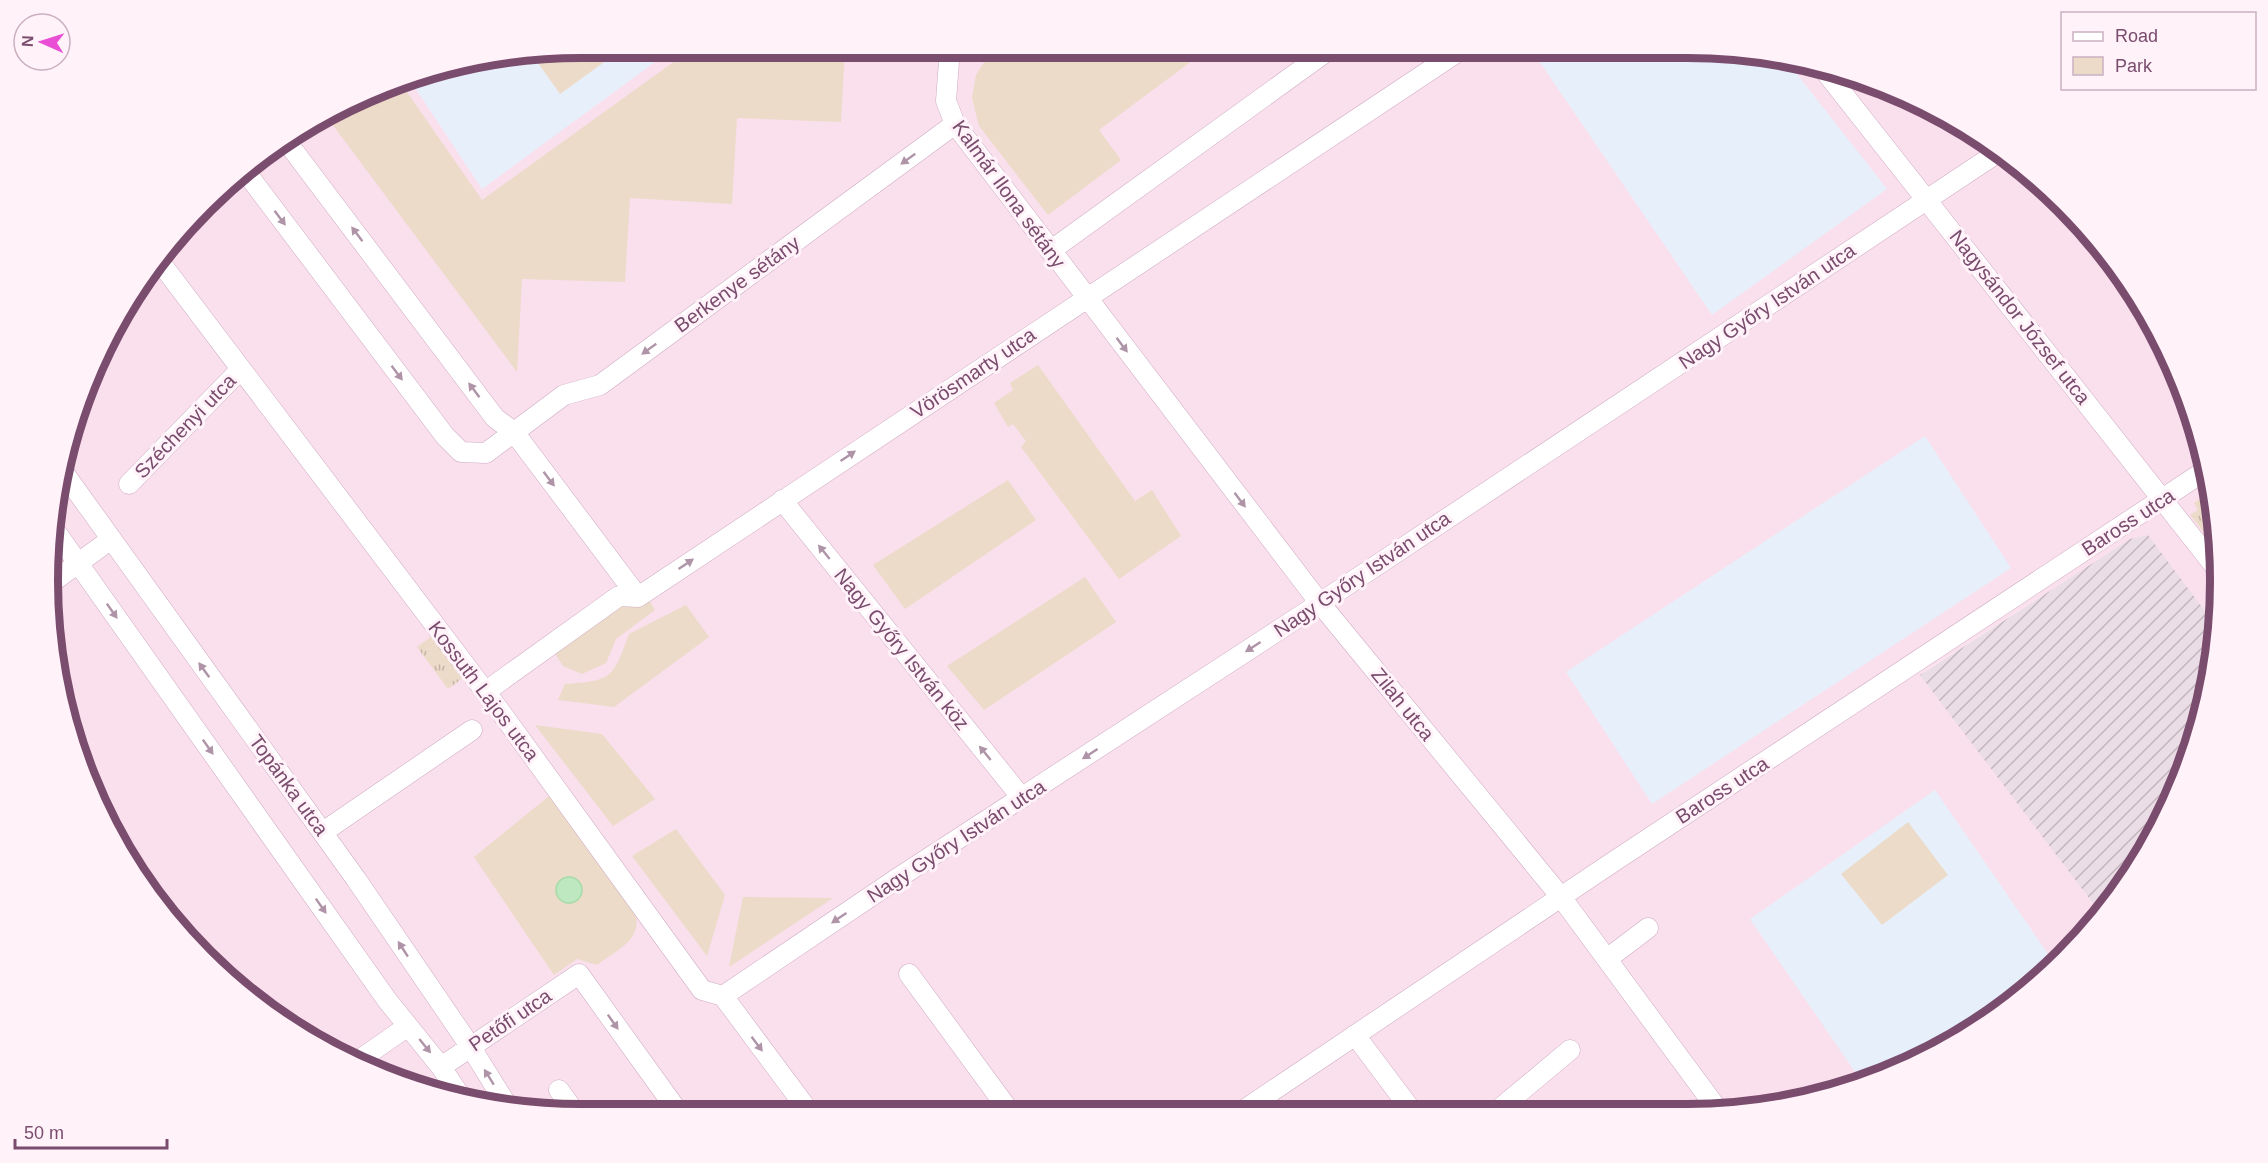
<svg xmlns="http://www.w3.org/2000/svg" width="2268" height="1163" viewBox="0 0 2268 1163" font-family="Arial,sans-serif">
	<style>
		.residential { fill: #fadfed }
		.industrial { fill: url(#industrial-furrows) }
		.education { fill: #e7f0fa }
		.grass { fill: url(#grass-tufts) }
		.green { fill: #ecdbc8 }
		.water { fill: #bee8c0; stroke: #a4dba8; stroke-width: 1.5 }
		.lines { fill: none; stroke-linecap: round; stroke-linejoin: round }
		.minor-casing { stroke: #ceacc3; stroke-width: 21 }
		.minor { stroke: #fff; stroke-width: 20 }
		.oneway { fill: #af94a8 }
		.labels { text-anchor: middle; stroke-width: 6; stroke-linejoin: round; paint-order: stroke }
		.street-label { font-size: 20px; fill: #7a4c6e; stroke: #fff2f8 }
		.rim { fill: none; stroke: #7a4c6e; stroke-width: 8 }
	</style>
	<defs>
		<pattern id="industrial-furrows" width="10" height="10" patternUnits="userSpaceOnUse" patternTransform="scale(1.5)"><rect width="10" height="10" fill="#eadde5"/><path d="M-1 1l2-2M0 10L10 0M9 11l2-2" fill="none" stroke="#c3b5be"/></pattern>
		<pattern id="grass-tufts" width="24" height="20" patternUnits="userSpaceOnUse" patternTransform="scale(1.5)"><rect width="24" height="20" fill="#ecdbc8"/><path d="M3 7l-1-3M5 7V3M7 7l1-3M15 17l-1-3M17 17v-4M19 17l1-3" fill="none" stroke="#c4b4a7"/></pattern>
	</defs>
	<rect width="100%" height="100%" fill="#fdebf4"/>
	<path class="residential" d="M 582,48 L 1721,49 L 1824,66 L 1922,103 L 2011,158 L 2087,229 L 2148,314 L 2192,410 L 2211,492 L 2195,503 L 2198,510 L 2190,515 L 2217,549 L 2217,627 L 2147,535 L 2130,539 L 1920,674 L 2101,914 L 2088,933 L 2011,1005 L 1890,1075 L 1756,1110 L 547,1114 L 444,1097 L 346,1060 L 204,958 L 103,817 L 53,651 L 58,477 L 88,378 L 138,285 L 256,158 L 410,76 Z"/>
	<path class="industrial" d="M 2148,535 L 2217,627 L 2202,719 L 2165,817 L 2101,914 L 1920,675 L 2130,539 Z"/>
	<path class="education" d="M 582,48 L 674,48 L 482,189 L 408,77 Z
		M 1531,49 L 1721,49 L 1786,60 L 1887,189 L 1712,315 Z
		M 1925,436 L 2011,568 L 1652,804 L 1566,672 Z
		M 1935,790 L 2055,964 L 2011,1005 L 1890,1075 L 1862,1082 L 1750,919 Z"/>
	<path class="grass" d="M 2211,492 L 2215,512 L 2217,549 L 2190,515 L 2198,510 L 2194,503 Z
		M 436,633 L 467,675 L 448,689 L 417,647 Z"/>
	<path class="green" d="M 582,48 L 624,48 L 560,94 L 533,56 Z
		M 693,48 L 845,48 L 841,122 L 737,118 L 732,204 L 630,198 L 625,282 L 522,279 L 517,372 L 329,120 L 400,82 L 482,200 Z
		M 1001,48 L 1208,49 L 1099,130 L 1121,160 L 1048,215 L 979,126 L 972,98 L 976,75 L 986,59 Z
		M 1038,365 L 1135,501 L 1152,490 L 1181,536 L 1119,579 L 1021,447 L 1026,441 L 1013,424 L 1008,427 L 994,403 L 1013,390 L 1010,383 Z
		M 1008,480 L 1036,520 L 905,609 L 873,565 Z
		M 1085,577 L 1116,622 L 984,710 L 947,666 Z
		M 619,596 L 649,600 L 655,610 L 616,639 L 606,663 L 582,674 L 563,666 L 550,646 Z
		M 686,605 L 709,637 L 614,707 L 558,700 L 565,684 C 612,681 613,678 629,634 Z
		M 535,725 L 602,734 L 655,799 L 613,826 Z
		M 554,792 L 635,910 C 643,941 619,948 597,965 L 577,959 L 554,975 L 474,857 Z
		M 1908,822 L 1948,875 L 1882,925 L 1841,874 Z
		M 676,829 L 725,895 L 707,956 L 632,856 Z
		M 743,897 L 833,898 L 729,967 Z"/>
	<path class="water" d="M556 890a13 13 0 1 1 26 0a13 13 0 1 1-26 0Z"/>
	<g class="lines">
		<g class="minor-casing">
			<path id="minor" d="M 950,48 L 946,101 L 955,124 L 1319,602 L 1561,897 L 1718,1110
				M 1821,66 L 2217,569
				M 287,142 L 495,418 L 514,432 L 638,597
				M 245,171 L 445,436 L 461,452 L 486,453 L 564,395 L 600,385 L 955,124
				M 1050,251 L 1330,49
				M 160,262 L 500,711 L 702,990 L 723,996 L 810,1113
				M 61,469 L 356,879 L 470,1046 L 508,1107
				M 129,484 L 241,369
				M 782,500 L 1022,798
				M 56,532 L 387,1000 L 441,1067 L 463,1100
				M 55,580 L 110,540
				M 485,692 L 619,596 L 638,597 L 1462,49
				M 323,832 L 472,730
				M 1607,959 L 1648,928
				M 909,974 L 1011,1113
				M 723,996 L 898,878 L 1308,611 L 2000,151
				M 1355,1035 L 1412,1111
				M 355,1063 L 408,1026
				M 441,1067 L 579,974 L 679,1113
				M 559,1090 L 576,1114
				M 1497,1111 L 1570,1050
				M 1241,1112 L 1607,866 L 2206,470"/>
		</g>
		<use href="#minor" class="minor"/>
	</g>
	<defs><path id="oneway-solid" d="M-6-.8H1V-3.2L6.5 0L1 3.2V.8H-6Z" transform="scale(1.5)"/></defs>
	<g class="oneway">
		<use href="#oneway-solid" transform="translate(908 159) rotate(144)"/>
		<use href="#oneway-solid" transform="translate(280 218) rotate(53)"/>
		<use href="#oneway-solid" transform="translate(357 234) rotate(-127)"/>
		<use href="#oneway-solid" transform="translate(1122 345) rotate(53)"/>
		<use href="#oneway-solid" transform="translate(649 349) rotate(144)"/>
		<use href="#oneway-solid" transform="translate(397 373) rotate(53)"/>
		<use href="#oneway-solid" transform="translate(474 390) rotate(-127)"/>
		<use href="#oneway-solid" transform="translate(848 456) rotate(-34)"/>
		<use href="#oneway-solid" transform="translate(549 479) rotate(53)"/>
		<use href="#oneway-solid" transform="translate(1240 500) rotate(53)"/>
		<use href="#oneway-solid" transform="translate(824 552) rotate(-129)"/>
		<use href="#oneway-solid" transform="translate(686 564) rotate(-34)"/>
		<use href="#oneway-solid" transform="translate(112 611) rotate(55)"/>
		<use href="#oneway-solid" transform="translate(1253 647) rotate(147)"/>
		<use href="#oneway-solid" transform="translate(204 670) rotate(-126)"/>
		<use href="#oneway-solid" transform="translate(208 747) rotate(55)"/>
		<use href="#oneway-solid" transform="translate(985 753) rotate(-129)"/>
		<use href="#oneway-solid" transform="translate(1090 754) rotate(147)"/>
		<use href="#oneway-solid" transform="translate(321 906) rotate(55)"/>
		<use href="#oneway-solid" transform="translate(839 918) rotate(146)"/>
		<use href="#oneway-solid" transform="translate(403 949) rotate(-123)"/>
		<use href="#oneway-solid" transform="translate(613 1022) rotate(55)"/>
		<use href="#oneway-solid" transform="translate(757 1044) rotate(53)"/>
		<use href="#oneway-solid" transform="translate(425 1046) rotate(51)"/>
		<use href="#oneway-solid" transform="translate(489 1077) rotate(-122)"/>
	</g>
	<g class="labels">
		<g class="street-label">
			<text transform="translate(1009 194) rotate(54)" y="7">Kalmár Ilona sétány</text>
			<text transform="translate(737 284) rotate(-36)" y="7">Berkenye sétány</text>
			<text transform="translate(1767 306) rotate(-34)" y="7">Nagy Győry István utca</text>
			<text transform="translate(2020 317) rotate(52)" y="7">Nagysándor József utca</text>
			<text transform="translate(973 373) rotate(-34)" y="7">Vörösmarty utca</text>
			<text transform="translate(185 426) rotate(-46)" y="7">Széchenyi utca</text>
			<text transform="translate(2128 522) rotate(-33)" y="7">Baross utca</text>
			<text transform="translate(1362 574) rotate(-34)" y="7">Nagy Győry István utca</text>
			<text transform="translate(902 649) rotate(51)" y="7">Nagy Győry István köz</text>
			<text transform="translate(484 691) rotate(53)" y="7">Kossuth Lajos utca</text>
			<text transform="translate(1403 704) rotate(51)" y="7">Zilah utca</text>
			<text transform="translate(289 785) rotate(54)" y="7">Topánka utca</text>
			<text transform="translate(1722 790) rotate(-33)" y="7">Baross utca</text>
			<text transform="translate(956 841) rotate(-33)" y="7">Nagy Győry István utca</text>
			<text transform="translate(510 1020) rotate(-34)" y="7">Petőfi utca</text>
		</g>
	</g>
	<path d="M0 0H2268V1163H0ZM581 58H1687A523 523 0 0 1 2210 581V581A523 523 0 0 1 1687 1104H581A523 523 0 0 1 58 581V581A523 523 0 0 1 581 58Z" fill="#fff2f8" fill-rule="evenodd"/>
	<path class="rim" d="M581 58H1687A523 523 0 0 1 2210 581V581A523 523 0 0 1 1687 1104H581A523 523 0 0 1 58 581V581A523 523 0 0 1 581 58Z"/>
	<rect x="2061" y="12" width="195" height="78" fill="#fff2f8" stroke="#cab0c1" stroke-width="1.5"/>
	<rect x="2073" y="32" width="30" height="9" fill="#ffffff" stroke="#cab0c1" stroke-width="1.5"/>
	<text x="2115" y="42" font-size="18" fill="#7a4c6e">Road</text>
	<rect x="2073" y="57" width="30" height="18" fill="#ecdbc8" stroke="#cab0c1" stroke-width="1.5"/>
	<text x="2115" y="72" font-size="18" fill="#7a4c6e">Park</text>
	<g transform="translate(42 42) rotate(273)"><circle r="28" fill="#fff2f8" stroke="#cab0c1" stroke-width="1.5"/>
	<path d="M0-4.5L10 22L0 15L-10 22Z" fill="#e94ed4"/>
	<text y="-9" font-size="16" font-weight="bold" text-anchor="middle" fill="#7a4c6e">N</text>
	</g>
	<path d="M15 1139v9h152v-9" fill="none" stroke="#7a4c6e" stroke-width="3"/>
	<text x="24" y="1139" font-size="18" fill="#7a4c6e" stroke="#fff2f8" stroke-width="4.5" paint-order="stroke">50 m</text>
</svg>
